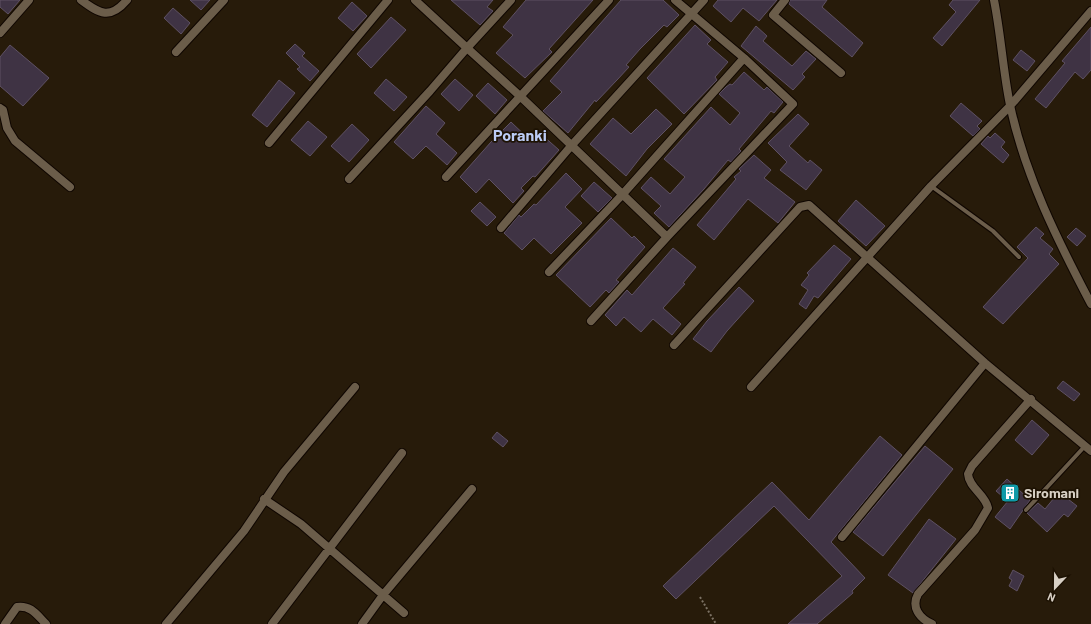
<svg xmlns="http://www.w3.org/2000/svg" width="1091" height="624" viewBox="0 0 1091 624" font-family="Barlow,sans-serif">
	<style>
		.building { fill: #3f3344; stroke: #5e5163 }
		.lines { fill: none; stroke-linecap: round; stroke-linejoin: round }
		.service-casing { stroke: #0f0600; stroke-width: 6 }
		.minor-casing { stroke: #0f0600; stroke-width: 10 }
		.path { stroke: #7c7264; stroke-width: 2; stroke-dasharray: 2 2; stroke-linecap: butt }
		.service { stroke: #6b5d4a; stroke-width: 4 }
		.minor { stroke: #6b5d4a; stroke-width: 8 }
		.labels { text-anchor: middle; stroke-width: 3.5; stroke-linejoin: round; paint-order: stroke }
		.poi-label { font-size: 14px; font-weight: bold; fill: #d8d0c5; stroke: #1d1203; text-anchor: start }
		.quarter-label { font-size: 16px; font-weight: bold; fill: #bcccf5; stroke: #1d1203 }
	</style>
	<rect width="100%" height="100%" fill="#271b0a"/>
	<path class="building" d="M 0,0 L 20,0 L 8,14 L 0,7 Z
		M 190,0 L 210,0 L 201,10 Z
		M 451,0 L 493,0 L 487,7 L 493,11 L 480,25 Z
		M 526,0 L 593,0 L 549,49 L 552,52 L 525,78 L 496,53 L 513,35 L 503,27 Z
		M 621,0 L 663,0 L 679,15 L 667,27 L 664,25 L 640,49 L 626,65 L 629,67 L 617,80 L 596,102 L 595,100 L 568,133 L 543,111 L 562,92 L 550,81 Z
		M 718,0 L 777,0 L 759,21 L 743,8 L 731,22 L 713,6 Z
		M 790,0 L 827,0 L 822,7 L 863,43 L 852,57 L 789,4 Z
		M 953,0 L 980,0 L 942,46 L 933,38 L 956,12 L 949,5 Z
		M 352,2 L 367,16 L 353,31 L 338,18 Z
		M 173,8 L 190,23 L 181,34 L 164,18 Z
		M 391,17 L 406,30 L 371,68 L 357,54 Z
		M 695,25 L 711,40 L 707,44 L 728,62 L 715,77 L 717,80 L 684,114 L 647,78 Z
		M 756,26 L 767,36 L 763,41 L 792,66 L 806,51 L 816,59 L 802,74 L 805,77 L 793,90 L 741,46 Z
		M 1091,27 L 1091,70 L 1083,79 L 1075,72 L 1046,108 L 1035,99 L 1065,63 L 1062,61 Z
		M 295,44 L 305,53 L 302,56 L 319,71 L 310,81 L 297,69 L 300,67 L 286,53 Z
		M 10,45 L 49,78 L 23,106 L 0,86 L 0,57 Z
		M 1021,50 L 1035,61 L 1027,71 L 1013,60 Z
		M 744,72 L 764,90 L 767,87 L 783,102 L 774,113 L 771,111 L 739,149 L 741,151 L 731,162 L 728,160 L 704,189 L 669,227 L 654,213 L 661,206 L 641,188 L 651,177 L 670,194 L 685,177 L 664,159 L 711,107 L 730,125 L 740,113 L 719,94 L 726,87 L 730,84 L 732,85 Z
		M 386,79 L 407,97 L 394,111 L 374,93 Z
		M 455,79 L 473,95 L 459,111 L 441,94 Z
		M 279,80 L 295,93 L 267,127 L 252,115 Z
		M 488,83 L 507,100 L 495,114 L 476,96 Z
		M 961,103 L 982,121 L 977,126 L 980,129 L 973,136 L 950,116 Z
		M 426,106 L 445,123 L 436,134 L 457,153 L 447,165 L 426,146 L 413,159 L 394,142 Z
		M 656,109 L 672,124 L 647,149 L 626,176 L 590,144 L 613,118 L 631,134 Z
		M 798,114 L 809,124 L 789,146 L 808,163 L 810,160 L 822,170 L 806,190 L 780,170 L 787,162 L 768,143 Z
		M 308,121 L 327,137 L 310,156 L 291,140 Z
		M 511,122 L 533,143 L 541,134 L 559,150 L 535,177 L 533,176 L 521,188 L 524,191 L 513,203 L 489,179 L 476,193 L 460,177 L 491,142 Z
		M 352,124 L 369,140 L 349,162 L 331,146 Z
		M 995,133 L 1005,142 L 1001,147 L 1009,155 L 1003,163 L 981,144 L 988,136 L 990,138 Z
		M 754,155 L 771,170 L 764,178 L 795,202 L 778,223 L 748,199 L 714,240 L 697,225 L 736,179 L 734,177 L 741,171 L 739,169 Z
		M 566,173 L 582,189 L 565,207 L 582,223 L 551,254 L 534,238 L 522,250 L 504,233 L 519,215 L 521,217 L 534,204 L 536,205 Z
		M 594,182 L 612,198 L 598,212 L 581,196 Z
		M 856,200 L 885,226 L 866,246 L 838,221 Z
		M 480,202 L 496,217 L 487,226 L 471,211 Z
		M 611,218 L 632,238 L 634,236 L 645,247 L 616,280 L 619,282 L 609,293 L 606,290 L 590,307 L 556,275 Z
		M 1036,227 L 1044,234 L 1040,238 L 1053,249 L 1049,254 L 1059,264 L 1003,324 L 983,307 L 1028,258 L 1017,247 Z
		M 1076,228 L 1086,236 L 1077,246 L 1067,237 Z
		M 834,245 L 851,259 L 818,298 L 814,296 L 806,309 L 799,304 L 808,290 L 801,285 L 809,275 L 807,273 Z
		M 673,248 L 696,267 L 683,283 L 685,284 L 663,308 L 681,324 L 672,335 L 653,319 L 641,332 L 624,317 L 616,326 L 605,315 L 627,290 L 632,295 Z
		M 739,287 L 754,301 L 727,331 L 711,352 L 693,339 L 707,321 Z
		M 1063,381 L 1080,394 L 1074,401 L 1057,388 Z
		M 1032,420 L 1049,435 L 1032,455 L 1015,440 Z
		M 497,432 L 508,441 L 503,447 L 492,438 Z
		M 880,436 L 902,455 L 831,542 L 865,578 L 852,591 L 853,593 L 817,624 L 788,624 L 842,576 L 774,506 L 676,599 L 663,586 L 772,482 L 809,520 Z
		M 925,446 L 953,469 L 883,556 L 853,532 Z
		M 1007,479 L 1030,500 L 1010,529 L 995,517 L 1008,501 L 996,491 Z
		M 1059,492 L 1077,506 L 1068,517 L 1064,514 L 1047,532 L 1027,513 L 1038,503 L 1045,509 Z
		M 929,519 L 956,539 L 913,593 L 888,575 Z
		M 1013,570 L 1024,576 L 1017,591 L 1009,586 L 1012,580 L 1009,578 Z"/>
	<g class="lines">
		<g class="service-casing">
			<path id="service" d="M 931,186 L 993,231 L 1019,257
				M 1026,510 L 1085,446"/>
		</g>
		<g class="minor-casing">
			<path id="minor" d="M 81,0 C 100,14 110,20 127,0
				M 415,0 L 467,48 L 511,0
				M 785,0 L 773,15 L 841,73
				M 994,0 C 1001,35 1003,71 1010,105 C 1025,176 1058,241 1091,304
				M 0,33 L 29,0
				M 176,52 L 224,0
				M 0,108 L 3,110 L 7,128 L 15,141 L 70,187
				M 269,143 L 388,0
				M 446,177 L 609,0
				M 349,179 L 430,91 L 467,48 L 521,97 L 667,237
				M 501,228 L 571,146 L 704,0
				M 549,272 L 622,195 L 744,58
				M 591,321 L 667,237 L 793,104 L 744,58 L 675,0
				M 674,345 L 800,207 L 809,205 L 985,363 L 1091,451
				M 751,387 L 931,186 L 1010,106 L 1091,11
				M 264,499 L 301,524 L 404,613
				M 842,537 L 985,363
				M 5,624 L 17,607 C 31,605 37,615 46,624
				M 166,624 L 244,531 L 284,472 L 355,387
				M 272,624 L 402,453
				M 362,624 L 383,595 L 472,489
				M 932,624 C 919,618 911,607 918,594 L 975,530 L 988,508 C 985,494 969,488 968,474 L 972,466 L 1031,399"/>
		</g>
		<path class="path" d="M 700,597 L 716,624"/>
		<use href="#service" class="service"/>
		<use href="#minor" class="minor"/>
	</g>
	<defs>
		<g id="building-square" transform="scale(1)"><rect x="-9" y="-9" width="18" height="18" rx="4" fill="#0f9aa8" stroke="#1d1203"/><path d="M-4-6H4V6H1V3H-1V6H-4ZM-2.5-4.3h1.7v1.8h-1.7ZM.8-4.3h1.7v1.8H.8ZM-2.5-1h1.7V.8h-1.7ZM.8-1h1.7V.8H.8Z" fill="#fff"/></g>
	</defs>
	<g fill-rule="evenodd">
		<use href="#building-square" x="1010" y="493"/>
	</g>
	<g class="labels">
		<g class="poi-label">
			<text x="1024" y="498">Siromani</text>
		</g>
		<g class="quarter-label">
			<text x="520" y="141">Poranki</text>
		</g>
	</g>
	<g transform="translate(1055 588) rotate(202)" stroke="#1d1203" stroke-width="3" paint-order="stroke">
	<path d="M0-3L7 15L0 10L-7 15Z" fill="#d8d0c5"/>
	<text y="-6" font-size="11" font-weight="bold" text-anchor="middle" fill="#d8d0c5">N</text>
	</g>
</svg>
